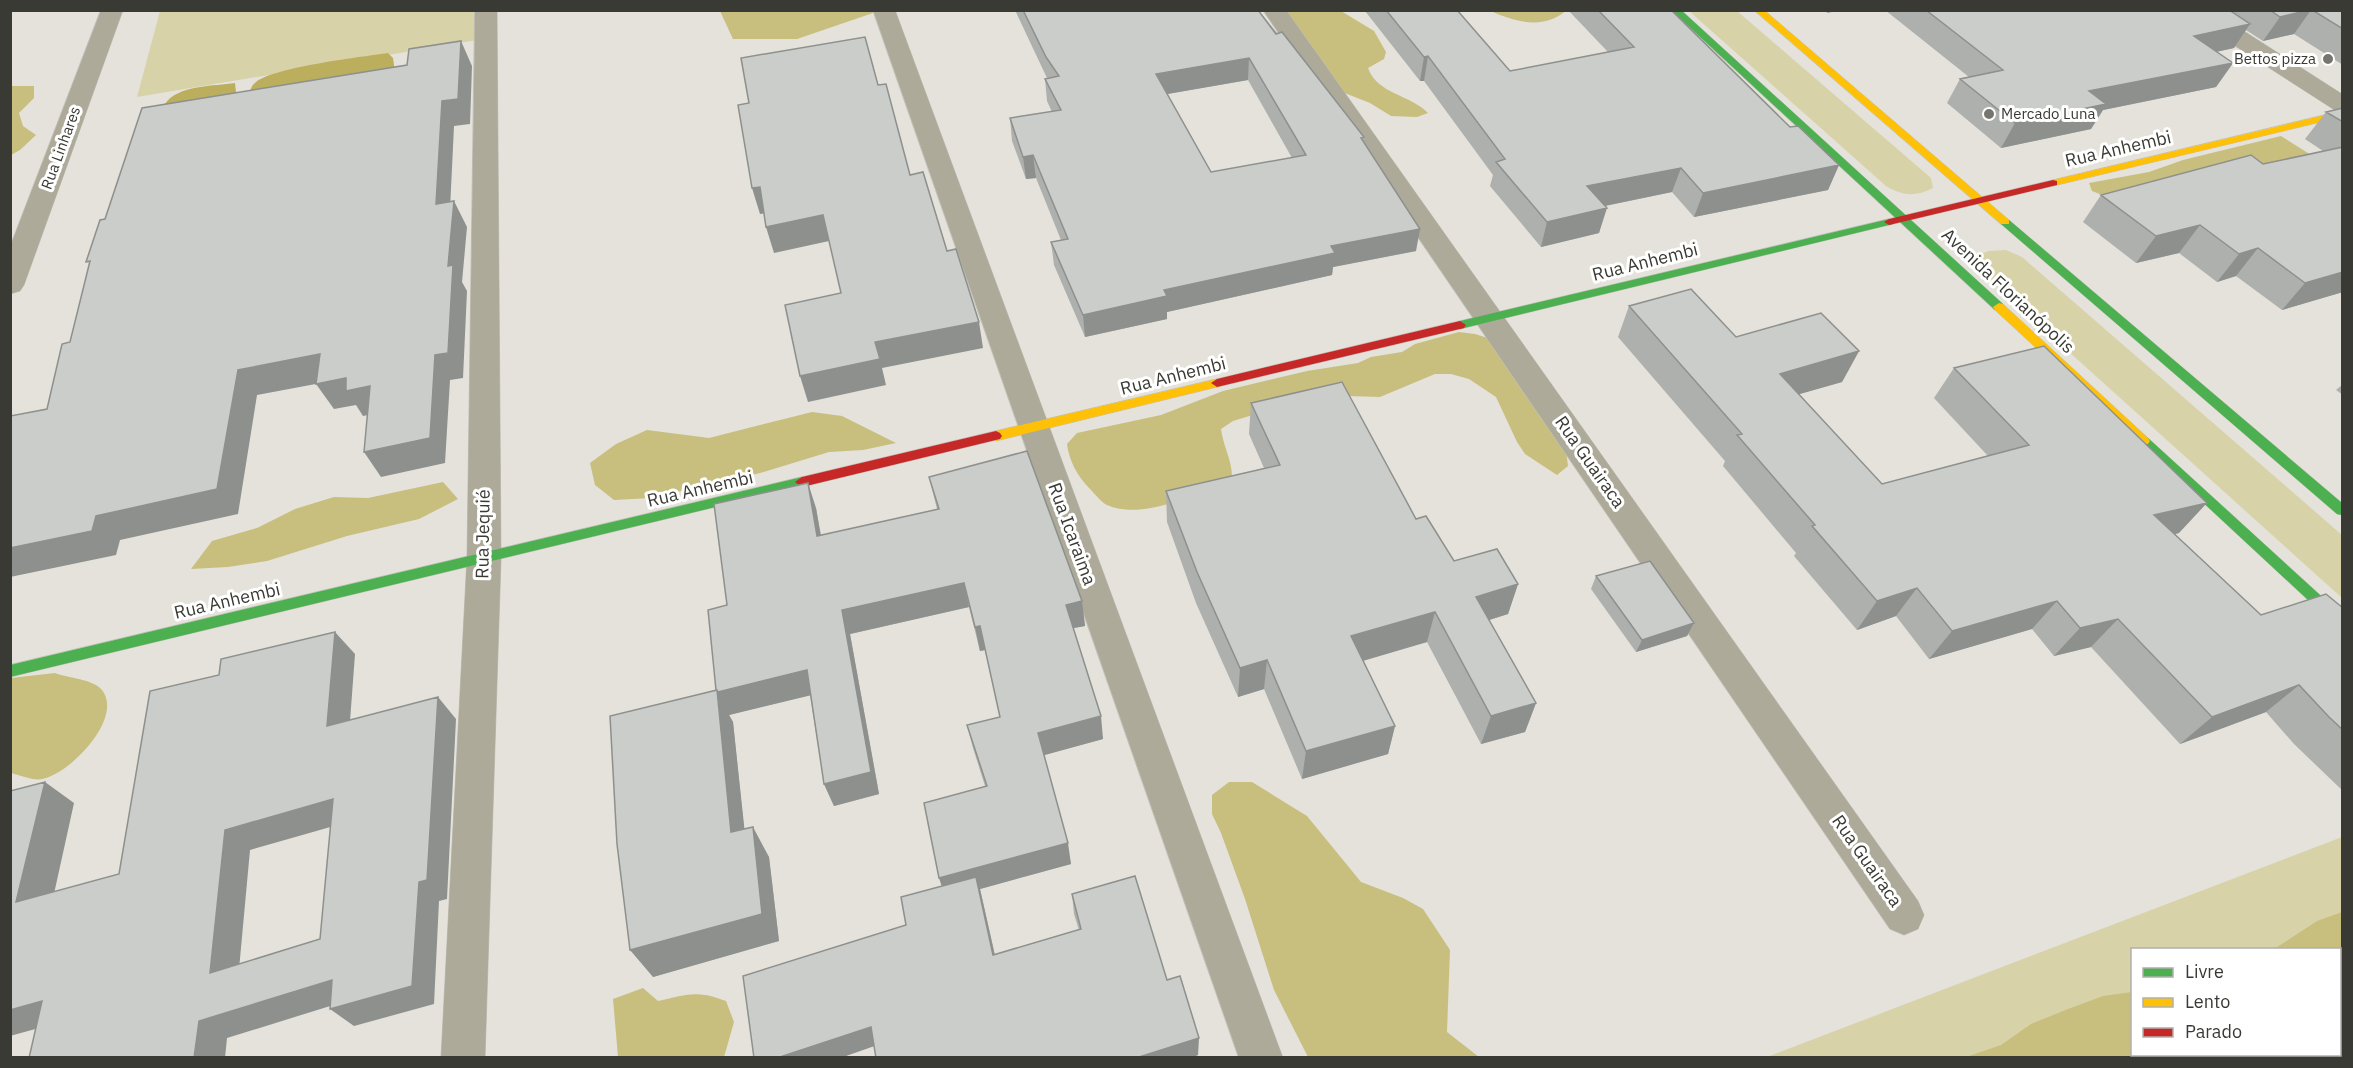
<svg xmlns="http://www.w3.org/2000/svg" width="2353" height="1068" viewBox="0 0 2353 1068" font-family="'IBM Plex Sans',sans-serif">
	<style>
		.green { fill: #d8d2a9; fill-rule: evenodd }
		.forest { fill: #c8bf7e }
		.water { fill: #bbaf5d }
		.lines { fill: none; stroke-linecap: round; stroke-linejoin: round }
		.street-casing { stroke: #c1c0ba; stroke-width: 1 }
		.fast-casing { stroke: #c1c0ba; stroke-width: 1 }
		.slow-casing { stroke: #c1c0ba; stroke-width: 1 }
		.jam-casing { stroke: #c1c0ba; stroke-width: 1 }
		.street { fill: #adaa99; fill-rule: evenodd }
		.fast { fill: #4caf50; fill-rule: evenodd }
		.slow { fill: #ffc107; fill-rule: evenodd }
		.jam { fill: #c62828; fill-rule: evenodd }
		.wall { fill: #aeb0ae; fill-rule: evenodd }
		.shaded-wall { fill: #8d908d }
		.building { fill: #cacdca; stroke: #8d908d; stroke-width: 1.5; fill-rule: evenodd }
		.poi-dot { fill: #76756e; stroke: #fff; stroke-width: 2 }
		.labels { text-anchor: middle; stroke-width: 6; stroke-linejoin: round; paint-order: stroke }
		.far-poi-label { font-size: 15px; fill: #3a3a34; stroke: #fff; text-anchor: end }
		.far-street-label { font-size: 15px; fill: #3a3a34; stroke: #fff }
		.street-label { font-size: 18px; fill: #3a3a34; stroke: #fff }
	</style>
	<rect width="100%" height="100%" fill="#e4e2da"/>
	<path class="green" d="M 160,11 L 476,11 L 477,40 L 137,97 Z
		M 1689,11 L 1737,11 L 1931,178 L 1933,188 C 1915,197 1903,196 1886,186 Z
		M 2006,250 L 2022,257 L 2342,535 L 2342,598 L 1975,267 L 1975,256 L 1989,251 Z
		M 2342,837 L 2342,1057 L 1767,1057 ZM 2132,950 L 2340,950 L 2340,1054 L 2132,1054 Z"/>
	<path class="forest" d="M 872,11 L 873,13 L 797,39 L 733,39 L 720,11 Z
		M 1287,11 L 1341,11 L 1374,31 L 1386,52 L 1384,59 L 1368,68 C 1377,94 1411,95 1428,113 L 1417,117 L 1391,116 L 1370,103 L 1337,90 L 1306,38 L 1283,14 Z
		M 1490,11 L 1566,11 C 1542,30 1517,22 1490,11 Z
		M 11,86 L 34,86 L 34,98 L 19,113 L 23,126 L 36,135 L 20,150 L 11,155 Z
		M 2281,136 L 2311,155 L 2105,196 L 2092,191 L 2089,183 L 2149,172 L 2183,160 Z
		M 1459,332 L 1475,334 L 1491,339 L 1566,451 L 1568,466 L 1557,475 L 1525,454 L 1517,442 L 1496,397 L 1469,379 L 1451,374 L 1435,374 L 1380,397 L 1348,396 L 1266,411 L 1233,421 L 1221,429 C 1223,446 1232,460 1232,477 C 1199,493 1144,521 1107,505 C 1101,502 1095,494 1090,489 C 1078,477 1069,461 1067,444 L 1077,433 L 1161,415 L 1223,391 L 1307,371 L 1358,363 L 1371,357 L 1402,352 L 1415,344 Z
		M 812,412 L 842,416 L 896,443 L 863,450 L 829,452 L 760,473 L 651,498 L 614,500 L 595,485 L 590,463 L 616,444 L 647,430 L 709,438 Z
		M 443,482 L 458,499 L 419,519 L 347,536 L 267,561 L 228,567 L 191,569 L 212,541 L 257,528 L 295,509 L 334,497 L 368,498 Z
		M 55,673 C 68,678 93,679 102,690 C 124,718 70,774 42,779 C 34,781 19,775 11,773 L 11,678 Z
		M 1229,782 L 1252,782 L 1307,816 L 1361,882 L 1403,898 L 1423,909 L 1450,950 L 1447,1032 L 1479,1057 L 1308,1057 L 1274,990 L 1245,899 L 1221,833 L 1212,814 L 1212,795 Z
		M 2342,912 L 2342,1057 L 1966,1057 L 2001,1045 L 2031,1024 L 2068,1009 L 2103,996 L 2132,992 L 2132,1054 L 2340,1054 L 2340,950 L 2274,949 L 2317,921 Z
		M 643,988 L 658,1001 C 687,994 698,990 726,1001 L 734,1022 L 724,1057 L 618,1057 L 613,999 Z"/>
	<path class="water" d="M 388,53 L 393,58 L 395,72 L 249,94 C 251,89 251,86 256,82 C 275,67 361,57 388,53 Z
		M 235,83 L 236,92 L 239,98 L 167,107 L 165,104 C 177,85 215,86 235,83 Z"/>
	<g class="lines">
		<g class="street-casing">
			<path id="street" d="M 101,10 L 123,10 L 24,285 L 20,291 L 10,294 L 10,247 Z
				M 475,10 L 497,10 L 501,558 L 485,1058 L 441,1058 L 467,558 Z
				M 873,10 L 895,10 L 1283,1058 L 1239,1058 Z
				M 1263,10 L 1286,10 L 1918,901 L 1924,915 L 1918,929 L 1904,935 L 1890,929 Z
				M 2184,10 L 2211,10 L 2342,94 L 2342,111 L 2333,109 L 2187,15 Z"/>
		</g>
		<g class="fast-casing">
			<path id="fast" d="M 1671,10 L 1681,10 L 2003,304 L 2005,307 L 2003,310 L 1995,310 Z
				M 1889,219 L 1894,222 L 1893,224 L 1460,329 L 1454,325 L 1460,321 Z
				M 2005,219 L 2009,220 L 2342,503 L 2342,515 L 2337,514 L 2001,224 L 2000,222 Z
				M 2144,436 L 2148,438 L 2342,615 L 2342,629 L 2337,627 L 2140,444 L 2138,441 Z
				M 802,477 L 809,482 L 807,485 L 10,677 L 10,665 Z"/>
		</g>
		<g class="slow-casing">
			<path id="slow" d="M 1754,10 L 1764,10 L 2009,220 L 2009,224 L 2001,224 Z
				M 2342,111 L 2342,117 L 2053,186 L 2048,183 L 2053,180 Z
				M 1999,303 L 2003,304 L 2148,438 L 2150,441 L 2148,444 L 2140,444 L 1995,310 L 1993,307 Z
				M 1217,379 L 1221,380 L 1223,383 L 1221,386 L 996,441 L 990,436 L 996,431 Z"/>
		</g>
		<g class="jam-casing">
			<path id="jam" d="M 2053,180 L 2057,181 L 2057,185 L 1889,225 L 1884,222 L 1889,219 Z
				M 1460,321 L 1466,325 L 1464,328 L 1217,387 L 1211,383 L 1217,379 Z
				M 996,431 L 1000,433 L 1002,436 L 1000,439 L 802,487 L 795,482 L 802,477 Z"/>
		</g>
		<use href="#street" class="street"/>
		<use href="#fast" class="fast"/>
		<use href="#slow" class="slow"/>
		<use href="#jam" class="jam"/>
	</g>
	<path class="wall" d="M 1015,10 L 1258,10 L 1364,137 L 1363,142 L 1416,251 L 1333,267 L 1332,275 L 1167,312 L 1167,319 L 1085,337 L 1054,265 L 1051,242 L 1061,240 L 1036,178 L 1026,179 L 1012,141 L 1010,118 L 1052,112 L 1047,101 L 1045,79 L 1047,78 ZM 1248,80 L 1292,158 L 1211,172 L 1167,94 Z
		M 1354,10 L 1457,10 L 1510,71 L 1608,52 L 1568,10 L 1671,10 L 1790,127 L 1839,165 L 1828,190 L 1694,217 L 1672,192 L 1605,206 L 1599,233 L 1541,247 L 1490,186 L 1493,175 L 1424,81 L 1420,81 L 1365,11 L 1356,12 Z
		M 1885,10 L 2343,10 L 2343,65 L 2294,34 L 2263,41 L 2246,30 L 2234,48 L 2216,52 L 2233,63 L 2216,87 L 2103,110 L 2091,129 L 2001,148 L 1947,103 L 1960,79 L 1969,77 Z
		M 2343,108 L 2343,292 L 2282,310 L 2236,276 L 2217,282 L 2179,253 L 2136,263 L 2083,222 L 2101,195 L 2263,164 L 2323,151 L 2305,139 L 2326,112 Z
		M 1629,306 L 1736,337 L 1859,351 L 1842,382 L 1799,394 L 1882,484 L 1988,456 L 1934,398 L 1954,368 L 2179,533 L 2175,534 L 2261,615 L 2343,608 L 2343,791 L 2294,744 L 2266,712 L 2180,744 L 2091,647 L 2054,656 L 2032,629 L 1929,659 L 1896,616 L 1857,630 L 1794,556 L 1796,553 L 1723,466 L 1725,461 L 1618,337 Z
		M 2343,384 L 2343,395 L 2336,390 Z
		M 1251,403 L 1416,519 L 1454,561 L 1518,584 L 1508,614 L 1489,620 L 1536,703 L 1525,732 L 1481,744 L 1427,642 L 1363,660 L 1395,726 L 1388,754 L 1302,779 L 1264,689 L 1238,697 L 1196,603 L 1167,522 L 1166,491 L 1264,468 L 1249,434 Z
		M 929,477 L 1082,601 L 1085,626 L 1073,628 L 1103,739 L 1044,755 L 1071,864 L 980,889 L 995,955 L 1079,930 L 1074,914 L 1072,894 L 1167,980 L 1198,1055 L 1190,1058 L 876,1058 L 874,1046 L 840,1058 L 754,1058 L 906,925 L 942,886 L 985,786 L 973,748 L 967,725 L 1000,717 L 985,650 L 980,651 L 969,607 L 850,634 L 879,794 L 834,806 L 824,784 L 810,695 L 729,715 L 733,722 L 744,829 L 769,857 L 779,941 L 653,977 L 716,690 L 727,605 L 816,508 L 821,535 L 937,509 Z
		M 1596,576 L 1694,623 L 1687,636 L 1636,652 L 1591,589 Z"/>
	<path class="shaded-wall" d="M 1828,10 L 1841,10 L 1827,13 Z
		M 2309,10 L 2311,10 L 2294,34 L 2263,41 L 2280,17 Z
		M 2250,24 L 2234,48 L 2178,60 L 2194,36 Z
		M 461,41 L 472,66 L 470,124 L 454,126 L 449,230 L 436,204 L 442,101 Z
		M 1428,56 L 1424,81 L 1420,81 L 1424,57 Z
		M 1249,58 L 1248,80 L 1156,96 L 1156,74 Z
		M 2233,63 L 2216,87 L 2103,110 L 2091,129 L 2001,148 L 2015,123 L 2089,91 Z
		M 1033,155 L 1036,178 L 1026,179 L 1023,157 Z
		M 1839,165 L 1828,190 L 1694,217 L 1703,193 Z
		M 1681,168 L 1672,192 L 1580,211 L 1587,186 Z
		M 760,187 L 768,213 L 760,214 L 752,188 Z
		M 454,201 L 467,227 L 462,282 L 467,291 L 463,378 L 450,380 L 445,463 L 381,477 L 364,452 L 435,355 L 448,266 Z
		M 1607,208 L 1599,233 L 1541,247 L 1547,222 Z
		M 823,215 L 829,241 L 774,253 L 766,227 Z
		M 2200,225 L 2179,253 L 2136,263 L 2156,236 Z
		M 1420,229 L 1416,251 L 1333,267 L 1332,275 L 1167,312 L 1167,319 L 1085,337 L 1083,315 L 1164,290 L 1331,246 Z
		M 2258,248 L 2236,276 L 2217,282 L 2239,254 Z
		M 2343,272 L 2343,292 L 2282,310 L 2305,283 Z
		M 979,322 L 983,348 L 882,368 L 886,385 L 808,402 L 800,376 L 875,342 Z
		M 1859,351 L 1842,382 L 1765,404 L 1780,374 Z
		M 320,354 L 337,380 L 257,395 L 238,514 L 120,540 L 116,555 L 10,577 L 10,548 L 238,370 Z
		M 346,378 L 370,386 L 387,411 L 363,416 L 356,405 L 334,409 L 316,384 Z
		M 808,483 L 816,508 L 825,561 L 817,536 Z
		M 2207,503 L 2179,533 L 2128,545 L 2154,515 Z
		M 964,583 L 969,607 L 850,634 L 879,794 L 834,806 L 824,784 L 842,610 Z
		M 1518,584 L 1508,614 L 1467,627 L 1476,597 Z
		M 1917,588 L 1896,616 L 1857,630 L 1877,601 Z
		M 1082,601 L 1085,626 L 1069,629 L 1066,605 Z
		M 2057,601 L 2032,629 L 1929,659 L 1952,631 Z
		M 1435,612 L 1427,642 L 1346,666 L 1351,636 Z
		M 2118,619 L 2091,647 L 2054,656 L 2080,628 Z
		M 1694,623 L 1687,636 L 1636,652 L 1642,640 Z
		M 980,626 L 985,650 L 980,651 L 975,627 Z
		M 335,632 L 355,654 L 348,748 L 327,726 Z
		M 1267,660 L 1264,689 L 1238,697 L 1240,668 Z
		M 807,670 L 816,694 L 729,715 L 733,722 L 748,862 L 731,832 L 717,690 Z
		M 2299,685 L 2266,712 L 2180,744 L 2212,717 Z
		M 438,697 L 456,719 L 447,899 L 439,901 L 434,1004 L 354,1026 L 330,1009 L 419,882 Z
		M 1536,703 L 1525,732 L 1481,744 L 1491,716 Z
		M 1101,716 L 1103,739 L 1041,756 L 1038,733 Z
		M 1395,726 L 1388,754 L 1302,779 L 1306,751 Z
		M 45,782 L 74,803 L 48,921 L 16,902 Z
		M 333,799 L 355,820 L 250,850 L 237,991 L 210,973 L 225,830 Z
		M 753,827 L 769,857 L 779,941 L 653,977 L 630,950 Z
		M 1068,843 L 1071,864 L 980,889 L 999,974 L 946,899 L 939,878 Z
		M 332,980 L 356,998 L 227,1038 L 225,1058 L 194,1058 L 199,1021 Z
		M 42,1001 L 75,1018 L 10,1036 L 10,1010 Z
		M 871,1027 L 880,1044 L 840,1058 L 777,1058 Z
		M 1199,1038 L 1198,1055 L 1190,1058 L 1136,1058 Z"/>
	<path class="building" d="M 1023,10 L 1258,10 L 1276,34 L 1282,32 L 1364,137 L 1361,138 L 1420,229 L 1331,246 L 1335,253 L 1164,290 L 1167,296 L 1083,315 L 1051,242 L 1068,239 L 1033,155 L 1023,157 L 1010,118 L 1061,110 L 1045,79 L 1059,76 L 1046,57 ZM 1249,58 L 1306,155 L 1211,172 L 1156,74 Z
		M 1386,10 L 1457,10 L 1510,71 L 1634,47 L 1598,10 L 1671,10 L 1790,127 L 1798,126 L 1839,165 L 1703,193 L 1681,168 L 1587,186 L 1607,208 L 1547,222 L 1496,162 L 1505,159 L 1428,56 L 1424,57 Z
		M 1926,10 L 2229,10 L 2250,24 L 2194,36 L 2233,63 L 2089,91 L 2106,104 L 2015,123 L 1960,79 L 2003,70 Z
		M 2270,10 L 2309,10 L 2280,17 Z
		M 2312,10 L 2343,10 L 2343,29 Z
		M 865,37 L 878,85 L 886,84 L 910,175 L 923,172 L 947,251 L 956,249 L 979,322 L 875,342 L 880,359 L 800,376 L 785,305 L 841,293 L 823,215 L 766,227 L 760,187 L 752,188 L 738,105 L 749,103 L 741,58 Z
		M 461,41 L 458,99 L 442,101 L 436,204 L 454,201 L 448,266 L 453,265 L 448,353 L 435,355 L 430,438 L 364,452 L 370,386 L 346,391 L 346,378 L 316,384 L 320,354 L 238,370 L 217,489 L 96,516 L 92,531 L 10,548 L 10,416 L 47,409 L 62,344 L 70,342 L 90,261 L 86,262 L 100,220 L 105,219 L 142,108 L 407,65 L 409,49 Z
		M 2343,108 L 2343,122 L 2326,112 Z
		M 2343,147 L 2343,272 L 2305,283 L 2258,248 L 2239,254 L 2200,225 L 2156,236 L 2101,195 L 2251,155 L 2263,164 Z
		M 1691,289 L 1736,337 L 1821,313 L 1859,351 L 1780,374 L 1882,484 L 2029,445 L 1954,368 L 2044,346 L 2207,503 L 2154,515 L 2261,615 L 2326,594 L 2343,608 L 2343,730 L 2329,717 L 2299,685 L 2212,717 L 2118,619 L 2080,628 L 2057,601 L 1952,631 L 1917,588 L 1877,601 L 1812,526 L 1815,525 L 1737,435 L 1742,434 L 1629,306 Z
		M 1342,382 L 1416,519 L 1426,516 L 1454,561 L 1497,549 L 1518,584 L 1476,597 L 1536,703 L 1491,716 L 1435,612 L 1351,636 L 1395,726 L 1306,751 L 1267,660 L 1240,668 L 1197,572 L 1166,491 L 1280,465 L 1251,403 Z
		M 1027,451 L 1082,601 L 1066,605 L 1101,716 L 1038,733 L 1068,843 L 939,878 L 924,803 L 987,786 L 967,725 L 1000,717 L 980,626 L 975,627 L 964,583 L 842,610 L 871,772 L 824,784 L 807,670 L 718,692 L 716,690 L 708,610 L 727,605 L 714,504 L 808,483 L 817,536 L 939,509 L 929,477 Z
		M 1650,561 L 1694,623 L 1642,640 L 1596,576 Z
		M 335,632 L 327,726 L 438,697 L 427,880 L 419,882 L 412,986 L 330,1009 L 332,980 L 199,1021 L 194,1058 L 29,1058 L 42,1001 L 10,1010 L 10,791 L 45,782 L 16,902 L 119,874 L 150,691 L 219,675 L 221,659 ZM 333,799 L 320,939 L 210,973 L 225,830 Z
		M 717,690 L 731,832 L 753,827 L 762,914 L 630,950 L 617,844 L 610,716 Z
		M 1135,876 L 1167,980 L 1180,976 L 1199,1038 L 1136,1058 L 876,1058 L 871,1027 L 777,1058 L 754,1058 L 743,976 L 906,925 L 901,897 L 976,877 L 993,955 L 1081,929 L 1072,894 Z"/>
	<g class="poi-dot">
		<circle cx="2328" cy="59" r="6"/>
		<circle cx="1989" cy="114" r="6"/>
	</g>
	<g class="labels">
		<g class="far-poi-label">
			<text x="2316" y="64">Bettos pizza</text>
			<text x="2001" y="119" text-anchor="start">Mercado Luna</text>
		</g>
		<g class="far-street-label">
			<text transform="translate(61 148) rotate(-70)" y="5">Rua Linhares</text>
		</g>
		<g class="street-label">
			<text transform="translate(2118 149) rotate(-13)" y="6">Rua Anhembi</text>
			<text transform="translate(1645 262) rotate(-14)" y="6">Rua Anhembi</text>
			<text transform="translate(2008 291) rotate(43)" y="6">Avenida Florianópolis</text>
			<text transform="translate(1173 376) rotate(-14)" y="6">Rua Anhembi</text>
			<text transform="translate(1590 462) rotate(55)" y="6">Rua Guairaca</text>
			<text transform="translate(700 489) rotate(-13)" y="6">Rua Anhembi</text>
			<text transform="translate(483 534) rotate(-89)" y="6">Rua Jequié</text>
			<text transform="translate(1072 534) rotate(70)" y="6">Rua Icaraima</text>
			<text transform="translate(227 601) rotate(-13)" y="6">Rua Anhembi</text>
			<text transform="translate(1867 861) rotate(55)" y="6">Rua Guairaca</text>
		</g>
	</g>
	<rect width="2353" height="1068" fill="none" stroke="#3a3a34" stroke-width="24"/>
	<rect x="2131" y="948" width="210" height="108" fill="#ffffff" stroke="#b0b0ae" stroke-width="1.5"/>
	<rect x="2143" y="968" width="30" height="9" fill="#4caf50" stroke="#b0b0ae" stroke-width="1.5"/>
	<text x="2185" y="978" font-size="18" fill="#3a3a34">Livre</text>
	<rect x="2143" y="998" width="30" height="9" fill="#ffc107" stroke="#b0b0ae" stroke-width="1.5"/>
	<text x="2185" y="1008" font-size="18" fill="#3a3a34">Lento</text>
	<rect x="2143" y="1028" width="30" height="9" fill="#c62828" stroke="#b0b0ae" stroke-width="1.5"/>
	<text x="2185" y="1038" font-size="18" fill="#3a3a34">Parado</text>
</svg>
